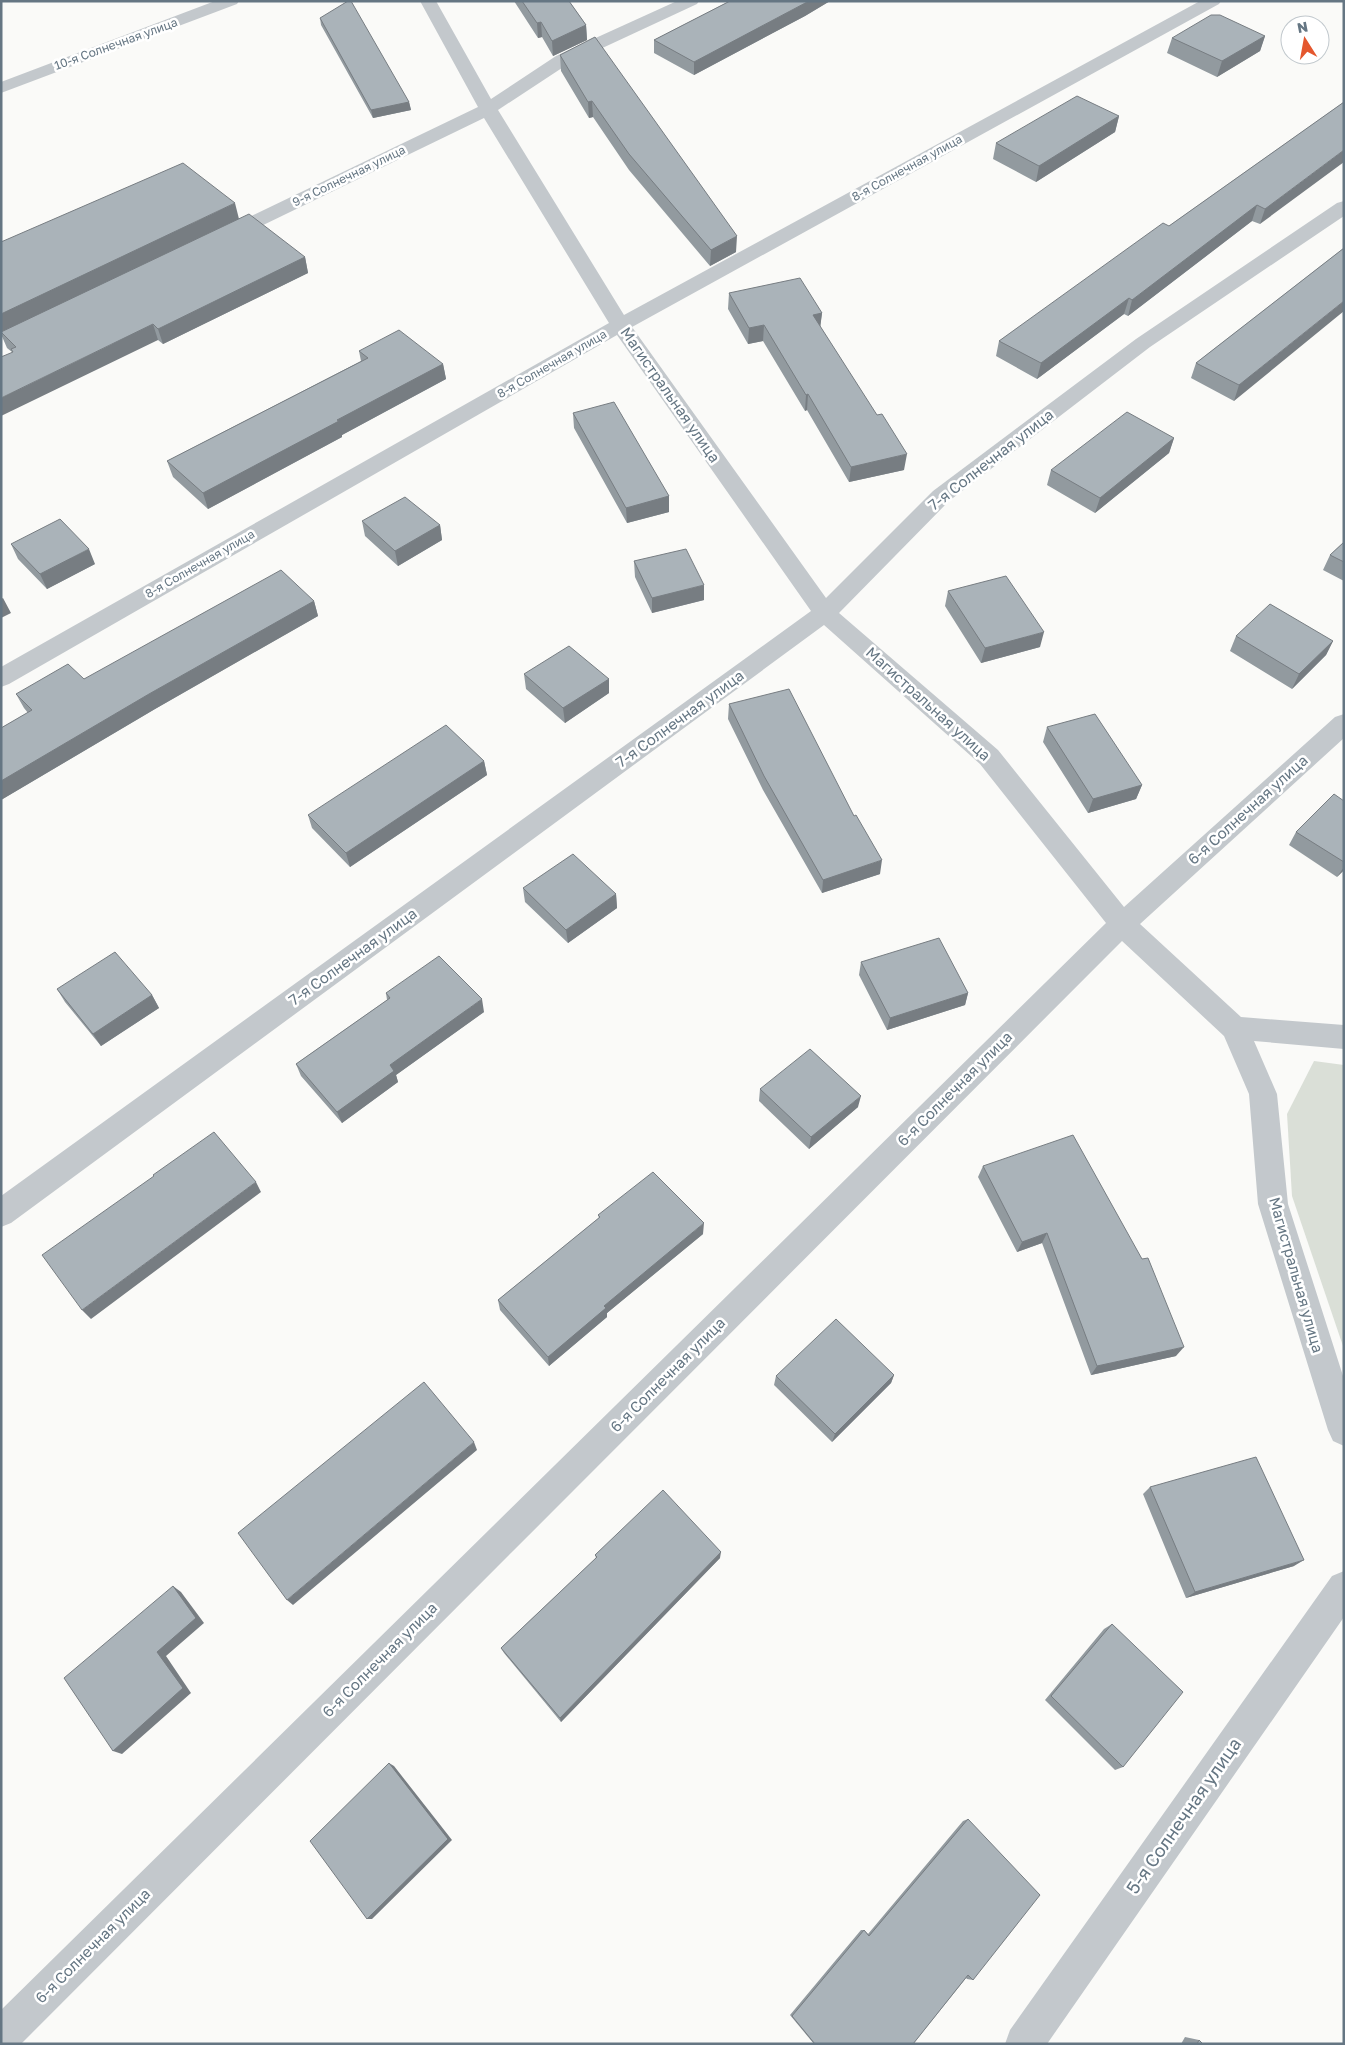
<svg xmlns="http://www.w3.org/2000/svg" width="1345" height="2045" viewBox="0 0 1345 2045" font-family="'Golos Text',sans-serif">
	<style>
		.green { fill: #dadfd7 }
		.lines { fill: none; stroke-linecap: round; stroke-linejoin: round }
		.street { fill: #c3c8cc; fill-rule: evenodd }
		.wall { fill: #929a9f }
		.shaded-wall { fill: #777d82 }
		.building { fill: #aab3b9; stroke: #777d82 }
		.labels { text-anchor: middle; stroke-width: 5; stroke-linejoin: round; paint-order: stroke }
		.far-street-label { font-size: 12px; fill: #657683; stroke: #fff }
		.street-label { font-size: 15px; fill: #657683; stroke: #fff }
		.near-street-label { font-size: 18px; fill: #657683; stroke: #fff }
	</style>
	<rect width="100%" height="100%" fill="#fafaf8"/>
	<path class="green" d="M 1314,1061 L 1344,1065 L 1344,1349 L 1292,1196 L 1287,1114 Z"/>
	<g class="lines">
		<path class="street" d="M 215,1 L 239,1 L 237,4 L 1,93 L 1,82 Z
			M 420,1 L 436,1 L 491,99 L 556,56 L 677,1 L 699,1 L 697,4 L 568,64 L 498,110 L 624,315 L 1200,1 L 1221,1 L 1219,4 L 632,327 L 826,598 L 933,491 L 1136,339 L 1337,203 L 1344,201 L 1344,216 L 1150,347 L 949,501 L 839,613 L 998,750 L 1124,907 L 1335,717 L 1344,714 L 1344,738 L 1140,924 L 1241,1017 L 1344,1025 L 1344,1049 L 1254,1041 L 1277,1094 L 1288,1204 L 1344,1379 L 1344,1446 L 1333,1441 L 1328,1430 L 1258,1204 L 1249,1094 L 1224,1036 L 1122,941 L 21,2044 L 1,2044 L 1,2010 L 1106,923 L 980,764 L 824,625 L 11,1223 L 1,1227 L 1,1196 L 811,611 L 617,335 L 9,684 L 1,687 L 1,667 L 609,323 L 484,118 L 230,241 L 223,243 L 216,241 L 214,237 L 216,233 L 478,107 Z
			M 1344,1571 L 1344,1617 L 1047,2044 L 1005,2044 L 1010,2030 L 1332,1576 Z"/>
	</g>
	<path class="wall" d="M 514,1 L 569,1 L 586,25 L 587,40 L 553,56 L 542,37 L 538,38 Z
		M 730,1 L 830,1 L 805,16 L 694,75 L 654,53 L 654,40 Z
		M 320,18 L 409,102 L 411,110 L 373,118 L 321,25 Z
		M 1265,36 L 1260,51 L 1217,77 L 1167,53 L 1172,38 Z
		M 560,55 L 736,252 L 710,266 L 629,170 L 593,117 L 589,118 L 561,71 Z
		M 1344,102 L 1260,224 L 1252,221 L 1128,316 L 1124,314 L 1037,379 L 996,356 L 999,341 L 1169,226 Z
		M 1119,116 L 1115,132 L 1036,182 L 993,159 L 996,143 Z
		M 239,219 L 305,257 L 308,273 L 163,344 L 158,340 L 12,352 L 7,348 L 1,334 L 1,242 Z
		M 1344,248 L 1234,401 L 1191,378 L 1196,363 Z
		M 729,293 L 822,313 L 820,327 L 904,470 L 849,482 L 807,410 L 805,411 L 763,341 L 748,344 L 728,309 Z
		M 359,351 L 443,364 L 446,379 L 342,435 L 342,437 L 208,509 L 173,477 L 167,461 L 361,361 Z
		M 573,413 L 669,496 L 669,512 L 627,523 L 574,428 Z
		M 1174,438 L 1169,453 L 1095,513 L 1047,485 L 1051,470 Z
		M 362,521 L 440,525 L 442,540 L 398,566 L 365,536 Z
		M 1344,542 L 1344,581 L 1323,570 L 1330,555 Z
		M 11,544 L 95,564 L 47,589 L 18,559 Z
		M 634,561 L 704,600 L 652,613 L 635,577 Z
		M 948,591 L 1040,647 L 981,663 L 945,606 Z
		M 314,601 L 318,616 L 155,709 L 1,800 L 1,728 L 28,713 L 24,708 L 16,694 L 84,679 Z
		M 1236,636 L 1333,641 L 1326,655 L 1292,689 L 1230,651 Z
		M 524,674 L 609,679 L 609,693 L 565,723 L 526,689 Z
		M 729,704 L 880,874 L 822,893 L 763,790 L 728,719 Z
		M 1047,727 L 1142,785 L 1136,799 L 1088,813 L 1043,742 Z
		M 484,761 L 487,775 L 350,867 L 312,828 L 308,815 Z
		M 1344,801 L 1344,870 L 1337,877 L 1289,845 L 1296,832 Z
		M 523,888 L 616,894 L 617,908 L 568,943 L 525,902 Z
		M 861,962 L 968,993 L 965,1005 L 887,1030 L 859,975 Z
		M 57,989 L 152,995 L 159,1008 L 101,1046 L 65,1002 Z
		M 386,993 L 484,1012 L 396,1075 L 398,1082 L 342,1123 L 301,1076 L 296,1064 L 387,1000 Z
		M 760,1089 L 858,1107 L 809,1149 L 759,1101 Z
		M 983,1166 L 1176,1356 L 1091,1375 L 1042,1243 L 1017,1252 L 978,1177 Z
		M 598,1215 L 703,1234 L 607,1313 L 607,1317 L 549,1366 L 500,1310 L 498,1300 L 599,1218 Z
		M 894,1375 L 891,1383 L 832,1442 L 774,1385 L 776,1376 Z
		M 1150,1487 L 1294,1566 L 1186,1598 L 1143,1494 Z
		M 595,1555 L 720,1558 L 561,1722 L 504,1653 L 501,1648 L 596,1558 Z
		M 1112,1624 L 1123,1767 L 1115,1770 L 1045,1700 L 1104,1629 Z
		M 968,1819 L 973,1980 L 967,1979 L 966,1978 L 913,2044 L 814,2044 L 790,2015 L 861,1930 L 864,1930 L 868,1934 L 963,1821 Z
		M 1185,2037 L 1199,2040 L 1203,2044 L 1181,2044 Z"/>
	<path class="shaded-wall" d="M 809,1 L 830,1 L 805,16 L 694,75 L 694,62 Z
		M 541,22 L 542,37 L 538,38 L 537,23 Z
		M 586,25 L 587,40 L 553,56 L 552,41 Z
		M 1265,36 L 1260,51 L 1217,77 L 1222,61 Z
		M 592,101 L 593,117 L 589,118 L 588,102 Z
		M 409,102 L 411,110 L 373,118 L 371,110 Z
		M 1119,116 L 1115,132 L 1036,182 L 1039,166 Z
		M 1344,150 L 1344,162 L 1260,224 L 1265,209 Z
		M 235,203 L 239,219 L 1,333 L 1,314 Z
		M 1257,205 L 1252,221 L 1128,316 L 1132,300 Z
		M 737,236 L 736,252 L 710,266 L 711,250 Z
		M 305,257 L 308,273 L 163,344 L 158,329 Z
		M 1129,298 L 1124,314 L 1037,379 L 1041,363 Z
		M 1344,301 L 1344,311 L 1234,401 L 1239,385 Z
		M 822,313 L 820,329 L 813,315 Z
		M 153,324 L 158,340 L 1,416 L 1,398 Z
		M 764,325 L 763,341 L 748,344 L 749,328 Z
		M 443,364 L 446,379 L 342,435 L 342,437 L 208,509 L 203,493 L 337,420 Z
		M 808,394 L 807,410 L 805,411 L 806,395 Z
		M 1174,438 L 1169,453 L 1095,513 L 1100,498 Z
		M 907,454 L 904,470 L 849,482 L 851,467 Z
		M 669,496 L 669,512 L 627,523 L 626,508 Z
		M 440,525 L 442,540 L 398,566 L 395,551 Z
		M 89,549 L 95,564 L 47,589 L 40,574 Z
		M 704,585 L 704,600 L 652,613 L 652,598 Z
		M 3,598 L 11,613 L 1,618 L 1,599 Z
		M 314,601 L 318,616 L 155,709 L 1,800 L 1,781 L 149,694 Z
		M 1044,632 L 1040,647 L 981,663 L 985,648 Z
		M 1333,641 L 1326,655 L 1292,689 L 1299,674 Z
		M 609,679 L 609,693 L 565,723 L 563,708 Z
		M 484,761 L 487,775 L 350,867 L 346,853 Z
		M 1142,785 L 1136,799 L 1088,813 L 1093,799 Z
		M 882,860 L 880,874 L 822,893 L 823,880 Z
		M 1344,867 L 1344,870 L 1337,877 Z
		M 616,894 L 617,908 L 568,943 L 566,930 Z
		M 968,993 L 965,1005 L 887,1030 L 890,1018 Z
		M 152,995 L 159,1008 L 101,1046 L 93,1034 Z
		M 482,999 L 484,1012 L 396,1075 L 398,1082 L 342,1123 L 337,1112 L 390,1065 Z
		M 861,1096 L 858,1107 L 809,1149 L 811,1137 Z
		M 256,1182 L 261,1192 L 91,1319 L 82,1310 Z
		M 704,1223 L 703,1234 L 607,1313 L 607,1317 L 549,1366 L 548,1357 L 604,1306 Z
		M 1047,1233 L 1042,1243 L 1017,1252 L 1022,1242 Z
		M 1184,1347 L 1176,1356 L 1091,1375 L 1097,1366 Z
		M 894,1375 L 891,1383 L 832,1442 L 835,1434 Z
		M 474,1442 L 477,1450 L 293,1605 L 287,1600 Z
		M 721,1552 L 720,1558 L 561,1722 L 560,1718 Z
		M 1304,1560 L 1294,1566 L 1186,1598 L 1195,1592 Z
		M 173,1586 L 181,1592 L 204,1623 L 166,1656 L 191,1693 L 122,1754 L 113,1751 L 157,1652 Z
		M 389,1763 L 394,1766 L 452,1840 L 372,1919 L 367,1919 Z"/>
	<path class="building" d="M 348,1 L 351,1 L 409,102 L 371,110 L 320,18 Z
		M 522,1 L 569,1 L 586,25 L 552,41 L 541,22 L 537,23 Z
		M 730,1 L 809,1 L 694,62 L 654,40 Z
		M 1211,15 L 1220,15 L 1265,36 L 1222,61 L 1172,38 Z
		M 595,37 L 737,236 L 711,250 L 629,154 L 592,101 L 588,102 L 560,55 Z
		M 1077,96 L 1119,116 L 1039,166 L 996,143 Z
		M 1344,102 L 1344,150 L 1265,209 L 1257,205 L 1132,300 L 1129,298 L 1041,363 L 999,341 L 1163,223 L 1169,226 Z
		M 183,163 L 235,203 L 1,314 L 1,242 Z
		M 249,214 L 305,257 L 158,329 L 153,324 L 1,398 L 1,357 L 13,352 L 11,349 L 16,347 L 1,332 Z
		M 1344,248 L 1344,301 L 1239,385 L 1196,363 Z
		M 800,278 L 822,313 L 813,315 L 877,415 L 882,414 L 907,454 L 851,467 L 808,394 L 806,395 L 764,325 L 749,328 L 729,293 Z
		M 399,330 L 443,364 L 337,420 L 339,421 L 203,493 L 167,461 L 368,358 L 359,351 Z
		M 614,402 L 669,496 L 626,508 L 573,413 Z
		M 1127,412 L 1174,438 L 1100,498 L 1051,470 Z
		M 405,497 L 440,525 L 395,551 L 362,521 Z
		M 60,519 L 89,549 L 40,574 L 11,544 Z
		M 1344,542 L 1344,562 L 1330,555 Z
		M 686,549 L 704,585 L 652,598 L 634,561 Z
		M 281,570 L 314,601 L 149,694 L 1,781 L 1,728 L 32,710 L 16,694 L 68,664 L 84,679 Z
		M 1006,576 L 1044,632 L 985,648 L 948,591 Z
		M 1270,604 L 1333,641 L 1299,674 L 1236,636 Z
		M 569,646 L 609,679 L 563,708 L 524,674 Z
		M 789,689 L 854,816 L 856,815 L 882,860 L 823,880 L 764,776 L 729,704 Z
		M 1095,714 L 1142,785 L 1093,799 L 1047,727 Z
		M 446,725 L 484,761 L 346,853 L 308,815 Z
		M 1334,794 L 1344,801 L 1344,862 L 1296,832 Z
		M 573,854 L 616,894 L 566,930 L 523,888 Z
		M 939,938 L 968,993 L 890,1018 L 861,962 Z
		M 115,952 L 152,995 L 93,1034 L 57,989 Z
		M 439,956 L 482,999 L 390,1065 L 394,1071 L 337,1112 L 296,1064 L 390,998 L 386,993 Z
		M 810,1049 L 861,1096 L 811,1137 L 760,1089 Z
		M 214,1132 L 256,1182 L 82,1310 L 42,1255 L 154,1176 L 153,1175 Z
		M 1073,1135 L 1142,1259 L 1148,1258 L 1184,1347 L 1097,1366 L 1047,1233 L 1022,1242 L 983,1166 Z
		M 653,1172 L 704,1223 L 604,1306 L 606,1308 L 548,1357 L 498,1300 L 600,1217 L 598,1215 Z
		M 836,1319 L 894,1375 L 835,1434 L 776,1376 Z
		M 424,1382 L 474,1442 L 287,1600 L 238,1533 Z
		M 1256,1457 L 1304,1560 L 1195,1592 L 1150,1487 Z
		M 663,1490 L 721,1552 L 560,1718 L 501,1648 L 597,1557 L 595,1555 Z
		M 173,1586 L 196,1618 L 157,1652 L 183,1688 L 113,1751 L 64,1678 Z
		M 1112,1624 L 1183,1692 L 1123,1767 L 1051,1696 Z
		M 389,1763 L 448,1839 L 367,1919 L 310,1841 Z
		M 968,1819 L 1040,1895 L 973,1980 L 968,1975 L 913,2044 L 815,2044 L 792,2016 L 864,1930 L 869,1936 Z
		M 1199,2040 L 1203,2044 L 1197,2044 Z"/>
	<g class="labels">
		<g class="far-street-label">
			<text transform="translate(116 44) rotate(-20)" y="4">10-я Солнечная улица</text>
			<text transform="translate(907 168) rotate(-29)" y="4">8-я Солнечная улица</text>
			<text transform="translate(349 176) rotate(-26)" y="4">9-я Солнечная улица</text>
			<text transform="translate(552 364) rotate(-30)" y="4">8-я Солнечная улица</text>
			<text transform="translate(200 564) rotate(-30)" y="4">8-я Солнечная улица</text>
		</g>
		<g class="street-label">
			<text transform="translate(670 395) rotate(55)" y="5">Магистральная улица</text>
			<text transform="translate(991 460) rotate(-38)" y="5">7-я Солнечная улица</text>
			<text transform="translate(928 704) rotate(42)" y="5">Магистральная улица</text>
			<text transform="translate(680 719) rotate(-36)" y="5">7-я Солнечная улица</text>
			<text transform="translate(1248 810) rotate(-42)" y="5">6-я Солнечная улица</text>
			<text transform="translate(353 957) rotate(-36)" y="5">7-я Солнечная улица</text>
			<text transform="translate(955 1089) rotate(-45)" y="5">6-я Солнечная улица</text>
			<text transform="translate(1296 1275) rotate(74)" y="5">Магистральная улица</text>
			<text transform="translate(668 1375) rotate(-45)" y="5">6-я Солнечная улица</text>
			<text transform="translate(380 1660) rotate(-45)" y="5">6-я Солнечная улица</text>
			<text transform="translate(93 1946) rotate(-45)" y="5">6-я Солнечная улица</text>
		</g>
		<g class="near-street-label">
			<text transform="translate(1184 1816) rotate(-55)" y="6">5-я Солнечная улица</text>
		</g>
	</g>
	<rect width="1345" height="2045" fill="none" stroke="#657683" stroke-width="5"/>
	<g transform="translate(1305 40) rotate(349)"><circle r="24" fill="#ffffff" stroke="#c1c8cd"/>
	<path d="M0-4L9 19L0 12L-9 19Z" fill="#e4572e"/>
	<text y="-8" font-size="14" font-weight="bold" text-anchor="middle" fill="#657683">N</text>
	</g>
</svg>
